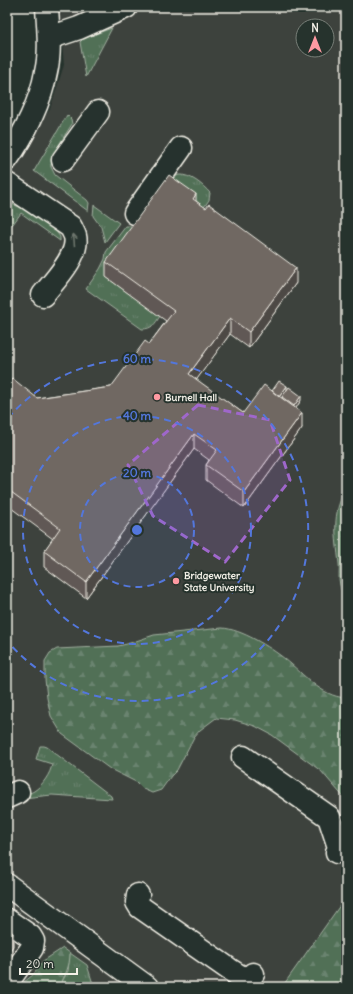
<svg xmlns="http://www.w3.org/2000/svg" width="353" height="994" viewBox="0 0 353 994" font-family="Delius,sans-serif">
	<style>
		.built { fill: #3c433d; fill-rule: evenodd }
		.grass { fill: url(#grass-tufts); stroke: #a2b0a0 }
		.forest { fill: url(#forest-firs); stroke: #a2b0a0 }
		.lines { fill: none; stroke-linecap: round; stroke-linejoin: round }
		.minor-casing { stroke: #f4f1e8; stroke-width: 25 }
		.minor { stroke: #26332d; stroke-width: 22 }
		.wall { fill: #605954; stroke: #f4f1e8 }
		.shaded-wall { fill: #4e4845; stroke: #f4f1e8 }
		.building { fill: #706762; stroke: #f4f1e8 }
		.oneway { stroke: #6e766e }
		.marked { fill: #9f67cb; fill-opacity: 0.2; stroke: #9f67cb; stroke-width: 3; stroke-dasharray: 8 5; stroke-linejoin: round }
		.ring { fill: none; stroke: #5377dc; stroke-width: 2; stroke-dasharray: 7 5 }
		.poi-dot { fill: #ff9aa2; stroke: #26332d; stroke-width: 1.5 }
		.labels { text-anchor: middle; stroke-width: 4; stroke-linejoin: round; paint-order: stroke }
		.poi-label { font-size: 10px; font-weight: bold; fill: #f4f1e8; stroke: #26332d; text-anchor: start }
		.centre { fill: #5377dc; stroke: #26332d; stroke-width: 2 }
		.ring-label { font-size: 12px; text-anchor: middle; font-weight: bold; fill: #5377dc; stroke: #26332d; stroke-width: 4; stroke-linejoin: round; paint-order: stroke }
	</style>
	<defs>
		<pattern id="grass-tufts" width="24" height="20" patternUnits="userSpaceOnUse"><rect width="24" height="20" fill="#516f57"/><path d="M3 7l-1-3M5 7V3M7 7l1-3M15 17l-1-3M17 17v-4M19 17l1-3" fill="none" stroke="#6b846f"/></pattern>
		<pattern id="forest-firs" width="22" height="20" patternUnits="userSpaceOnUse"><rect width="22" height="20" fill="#516f57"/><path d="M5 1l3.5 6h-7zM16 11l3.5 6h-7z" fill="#6b846f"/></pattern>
	</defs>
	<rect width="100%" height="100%" fill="#26332d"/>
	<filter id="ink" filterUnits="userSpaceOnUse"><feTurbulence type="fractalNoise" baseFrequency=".025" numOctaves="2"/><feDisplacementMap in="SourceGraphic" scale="8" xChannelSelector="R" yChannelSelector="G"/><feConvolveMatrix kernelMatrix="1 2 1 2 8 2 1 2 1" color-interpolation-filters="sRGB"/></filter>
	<g filter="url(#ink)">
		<path class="built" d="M 59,7 L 346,7 L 346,987 L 7,987 L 7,175 L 50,109 L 64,65 ZM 303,26 L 327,26 L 327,50 L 303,50 Z"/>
		<path class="grass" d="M 112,28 L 86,77 L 80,42 L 84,38 Z
			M 67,115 L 71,119 L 72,124 L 52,156 L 51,167 L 55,175 L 87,200 L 89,203 L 88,211 L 34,171 Z
			M 179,175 C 190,174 203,185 210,193 L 209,200 L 197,217 L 106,277 L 160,316 C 155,324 152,329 142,329 L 86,289 L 100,269 L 105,259 L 106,252 L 126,226 L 133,226 L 172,178 Z
			M 9,203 L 25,209 L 56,231 L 60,237 L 60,241 L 21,213 L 13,224 L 11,225 L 7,224 L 7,206 Z
			M 94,205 L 119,223 L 105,242 L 101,227 L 93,216 Z
			M 40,746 L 44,746 L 47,747 L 111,796 L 112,799 L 52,795 L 23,798 L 22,796 C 26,794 31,793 34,791 C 42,786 51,773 52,764 L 36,759 Z
			M 70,953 L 87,965 L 94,987 L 59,987 L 68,971 Z"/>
		<path class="forest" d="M 346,489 L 346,602 C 344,597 341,591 340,585 C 338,578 340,571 339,564 C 336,536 331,514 346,489 Z
			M 222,628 C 241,629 270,647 285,659 C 304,674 320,696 346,698 L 346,800 L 321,771 L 272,735 L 255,726 L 235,720 L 216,718 L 200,730 L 194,737 L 177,770 L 171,776 L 161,790 L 152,793 L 143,789 L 136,782 L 110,769 L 62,734 L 51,716 L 47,698 L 45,679 L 45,661 L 50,653 L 57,649 L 118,646 L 127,644 L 154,635 Z
			M 346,897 L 346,987 L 282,987 Z
			M 63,948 L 70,953 C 70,967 65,975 59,987 L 18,987 L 34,974 L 43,961 Z"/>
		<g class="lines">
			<g class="minor-casing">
				<path id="minor" d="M 49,38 L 79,28 L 126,7
					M 7,159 C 24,135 41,101 46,72 C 51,51 48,28 47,7
					M 63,160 L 98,112
					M 7,184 L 71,227 C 72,230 74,233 75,236 C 80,255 54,281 43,295
					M 135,213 L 181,148
					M 243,757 L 329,817 L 338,844 L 339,849 L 337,852
					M 7,797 L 18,792
					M 7,885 L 147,987
					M 138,895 L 137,902 L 140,907 L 229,969 C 237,974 245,982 253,974
					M 7,920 L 30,936 L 33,941 L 32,948 L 7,983"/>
			</g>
			<use href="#minor" class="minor"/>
		</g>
		<path class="wall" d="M 196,201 L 296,283 L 249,348 L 230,334 L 196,380 L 243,413 L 272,391 L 287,390 L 301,400 L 296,408 L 302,428 L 244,508 L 206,480 L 206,465 L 209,460 L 194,449 L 86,598 L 44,567 L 44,551 L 53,539 L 7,505 L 7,384 L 37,398 L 111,387 L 149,344 L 166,321 L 106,277 L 106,262 Z"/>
		<path class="shaded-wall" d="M 196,194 L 196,210 L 193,199 Z
			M 296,268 L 296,283 L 249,348 L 249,332 Z
			M 230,318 L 230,334 L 189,390 L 189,374 Z
			M 287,386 L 287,391 L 277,404 L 277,400 Z
			M 301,396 L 301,400 L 294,411 L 294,406 Z
			M 302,413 L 302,428 L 244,508 L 244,492 Z
			M 194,434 L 194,449 L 86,598 L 86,582 Z
			M 10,724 L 10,740 L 7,743 L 7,728 Z
			M 13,933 L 13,946 L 7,955 L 7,942 Z"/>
		<path class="building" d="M 169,175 L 196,194 L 193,199 L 206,208 L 209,204 L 296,268 L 249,332 L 230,318 L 189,374 L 243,413 L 264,385 L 302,413 L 244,492 L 206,465 L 217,450 L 194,434 L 86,582 L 44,551 L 60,528 L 7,489 L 7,384 L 12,378 L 37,398 L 111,387 L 145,341 L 149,344 L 174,311 L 106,262 Z
			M 279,381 L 287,386 L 279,397 L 272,391 Z
			M 289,387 L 301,396 L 294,406 L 282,397 Z
			M 7,722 L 10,724 L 7,728 Z
			M 7,928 L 13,933 L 7,942 Z"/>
		<defs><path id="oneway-shaft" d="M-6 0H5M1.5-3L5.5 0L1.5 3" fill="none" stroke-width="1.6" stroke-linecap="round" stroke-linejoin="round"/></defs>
		<use class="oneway" href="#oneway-shaft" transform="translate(74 240) rotate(-95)"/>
	</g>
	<path class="marked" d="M 198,405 L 270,420 L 290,480 L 225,562 L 153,516 L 128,465 Z"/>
	<circle cx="137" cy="530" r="57" fill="#5377dc" fill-opacity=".12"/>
	<g class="ring">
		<circle cx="137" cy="530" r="57"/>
		<circle cx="137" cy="530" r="114"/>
		<path d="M8 418A171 171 0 1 1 8 642"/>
	</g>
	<g class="poi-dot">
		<circle cx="157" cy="397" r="4"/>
		<circle cx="176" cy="581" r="4"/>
	</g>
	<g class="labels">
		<g class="poi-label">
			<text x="165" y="401">Burnell Hall</text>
			<text x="184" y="579">Bridgewater<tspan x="184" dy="12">State University</tspan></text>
		</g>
	</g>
	<circle cx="137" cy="530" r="6" class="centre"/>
	<g class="ring-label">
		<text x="137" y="363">60 m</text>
		<text x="137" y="420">40 m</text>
		<text x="137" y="477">20 m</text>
	</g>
	<rect width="353" height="994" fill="none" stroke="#26332d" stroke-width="24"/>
	<rect x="12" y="12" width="329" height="970" fill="none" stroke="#f4f1e8" stroke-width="1.5" filter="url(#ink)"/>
	<g transform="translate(315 38)"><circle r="19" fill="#26332d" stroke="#787f78"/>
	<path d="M0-3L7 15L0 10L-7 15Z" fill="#ff9aa2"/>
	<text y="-6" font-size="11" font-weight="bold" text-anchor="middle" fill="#f4f1e8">N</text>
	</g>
	<path d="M20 968v6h57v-6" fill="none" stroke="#f4f1e8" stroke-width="2"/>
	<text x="26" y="968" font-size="12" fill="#f4f1e8" stroke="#26332d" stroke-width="3" paint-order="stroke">20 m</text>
</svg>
